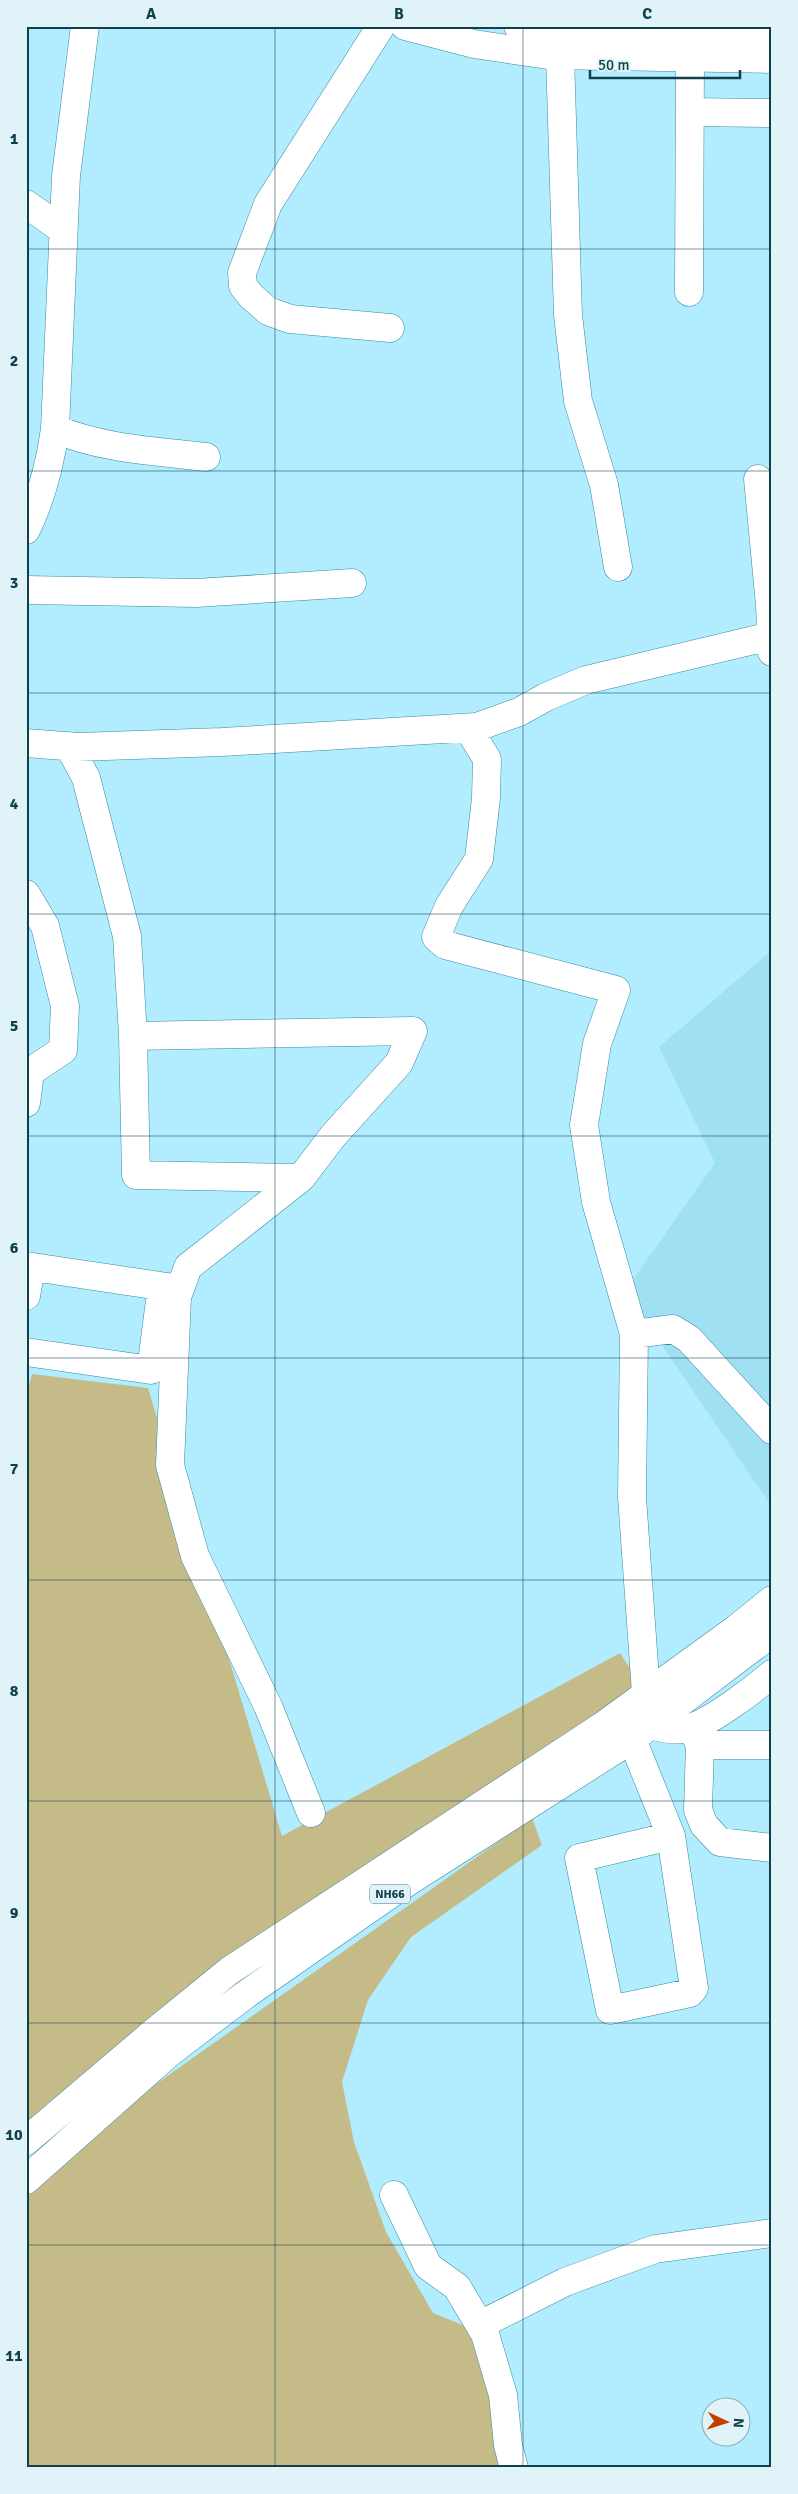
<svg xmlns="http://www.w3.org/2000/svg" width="798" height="2494" viewBox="0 0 798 2494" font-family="Signika,sans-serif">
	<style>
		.built { fill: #a0e0f3 }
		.green { fill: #c5bb89 }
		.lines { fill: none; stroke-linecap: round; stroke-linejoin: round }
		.minor-casing { stroke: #36899f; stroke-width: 29 }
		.major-casing { stroke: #36899f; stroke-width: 29 }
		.highway-casing { stroke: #36899f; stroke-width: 29 }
		.minor { stroke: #fff; stroke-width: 28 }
		.major { stroke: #fff; stroke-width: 28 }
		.highway { stroke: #fff; stroke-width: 28 }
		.grid { fill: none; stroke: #11404c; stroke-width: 1; stroke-opacity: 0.55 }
		.labels { text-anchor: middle; stroke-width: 5; stroke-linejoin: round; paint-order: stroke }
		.shield { fill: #e0f3f9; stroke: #4f7680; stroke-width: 1 }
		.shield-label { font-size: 12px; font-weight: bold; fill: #11404c }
		.neatline { fill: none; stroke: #11404c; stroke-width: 2 }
		.grid-label { font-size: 16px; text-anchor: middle; font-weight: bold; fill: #11404c }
	</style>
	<rect width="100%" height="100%" fill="#b2edff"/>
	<path class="built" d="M 772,950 L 772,1507 L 625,1291 L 715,1163 L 659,1047 Z"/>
	<path class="green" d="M 32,1374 L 148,1388 L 282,1836 L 620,1653 L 646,1693 L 229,1971 L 26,2142 L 26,1396 Z
		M 532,1818 L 542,1845 L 411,1937 L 368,2000 L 342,2082 L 354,2142 L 386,2232 L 433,2313 L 485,2334 L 525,2468 L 26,2468 L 26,2176 Z"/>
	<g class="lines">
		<g class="minor-casing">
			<path id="minor" d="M 381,26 L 268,204 L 242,273 L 243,286 L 251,296 L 268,311 L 290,319 L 390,328
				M 560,55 L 568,315 L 578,401 L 604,485 L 618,567
				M 690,112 L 772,113
				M 26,204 L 63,230
				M 689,292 L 690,57
				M 55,429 C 103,449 155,451 206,457
				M 758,479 L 770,605 L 772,652
				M 26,530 C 42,497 50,465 55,429 L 66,176 L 85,26
				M 26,590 L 196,593 L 352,583
				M 468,728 L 487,759 L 486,798 L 479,859 L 449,906 L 436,937 L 445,945 L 616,990 L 597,1044 L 584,1125 L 596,1202 L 634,1334 L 632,1497 L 646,1693
				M 26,743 L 77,747 L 222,742 L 477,727 L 519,712 L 546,697 L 586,680 L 771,636
				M 69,746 L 86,778 L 127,936 L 133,1036 L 136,1175 L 301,1178
				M 26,894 L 45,926 L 65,1006 L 63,1050 L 30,1072 L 26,1103
				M 133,1036 L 413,1031 L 399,1063 L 333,1136 L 301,1178 L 188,1267 L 177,1297 L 170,1465 L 195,1556 L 268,1706 L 311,1813
				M 26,1266 L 180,1289
				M 26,1296 L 31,1267
				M 634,1334 L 673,1329 L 689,1339 L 772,1430
				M 26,1352 L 151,1370 L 161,1293
				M 651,1725 C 664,1729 680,1732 693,1727 C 716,1718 753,1690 772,1674
				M 692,1728 L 700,1745 L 698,1810 L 704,1825 L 720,1842 L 772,1848
				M 632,1739 L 671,1836 L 694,1988 L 690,1993 L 610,2010 L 579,1858 L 671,1836
				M 700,1745 L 772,1745
				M 394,2195 L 428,2266 L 457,2287 L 485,2334 L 503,2395 L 508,2445 L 514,2468
				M 480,2325 L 565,2282 L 655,2249 L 772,2233"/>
		</g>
		<g class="major-casing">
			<path id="major" d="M 405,26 L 474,44 L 548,55 L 772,59
				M 518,26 L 548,32 L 772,37"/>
		</g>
		<g class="highway-casing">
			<path id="highway" d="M 26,2141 L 153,2033 L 229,1971 L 601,1727 L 736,1629 L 772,1600
				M 26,2180 L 169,2053 L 245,1995 L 409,1881 L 632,1739 L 772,1633"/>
		</g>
		<use href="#minor" class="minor"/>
		<use href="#major" class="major"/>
		<use href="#highway" class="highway"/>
	</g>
	<path class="grid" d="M 275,26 L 275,2468M 523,26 L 523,2468M 26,249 L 772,249M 26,471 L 772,471M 26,693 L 772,693M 26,914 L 772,914M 26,1136 L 772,1136M 26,1358 L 772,1358M 26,1580 L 772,1580M 26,1801 L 772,1801M 26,2023 L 772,2023M 26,2245 L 772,2245"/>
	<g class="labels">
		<rect class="shield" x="370" y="1884.5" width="40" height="19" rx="4"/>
		<g class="shield-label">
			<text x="390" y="1898">NH66</text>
		</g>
	</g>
	<rect width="798" height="2494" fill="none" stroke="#e0f3f9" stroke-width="55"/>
	<g transform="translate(726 2422) rotate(94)"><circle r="24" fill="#e0f3f9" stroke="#8dabb4"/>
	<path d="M0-4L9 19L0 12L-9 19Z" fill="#c53e00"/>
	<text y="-8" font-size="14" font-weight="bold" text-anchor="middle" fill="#11404c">N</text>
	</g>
	<path d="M590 70v8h150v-8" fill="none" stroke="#11404c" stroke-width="2.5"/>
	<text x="598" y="70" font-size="15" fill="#11404c" stroke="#e0f3f9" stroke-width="4" paint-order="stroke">50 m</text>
	<rect x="28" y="28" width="742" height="2438" class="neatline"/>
	<g class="grid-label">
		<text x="151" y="19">A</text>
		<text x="399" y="19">B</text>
		<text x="647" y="19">C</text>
		<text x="14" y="144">1</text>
		<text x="14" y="366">2</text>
		<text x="14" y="588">3</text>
		<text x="14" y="809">4</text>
		<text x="14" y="1031">5</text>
		<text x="14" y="1253">6</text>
		<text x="14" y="1474">7</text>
		<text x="14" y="1696">8</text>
		<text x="14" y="1918">9</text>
		<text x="14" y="2140">10</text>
		<text x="14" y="2361">11</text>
	</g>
</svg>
